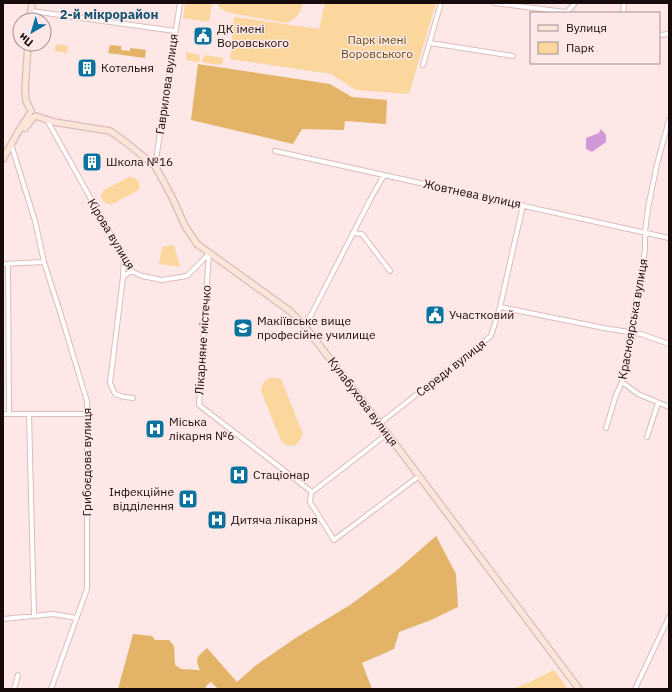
<svg xmlns="http://www.w3.org/2000/svg" width="672" height="692" viewBox="0 0 672 692" font-family="'IBM Plex Sans',sans-serif">
	<style>
		.green { fill: #fbd79e }
		.forest { fill: #e3b468 }
		.water { fill: #cf98d8 }
		.lines { fill: none; stroke-linecap: round; stroke-linejoin: round }
		.street-casing { stroke: #debbba; stroke-width: 6 }
		.secondary-casing { stroke: #debbba; stroke-width: 8 }
		.street { stroke: #fff; stroke-width: 4 }
		.secondary { stroke: #fbe6da; stroke-width: 5.5 }
		.labels { text-anchor: middle; stroke-width: 3; stroke-linejoin: round; paint-order: stroke }
		.poi-label { font-size: 12px; fill: #170b0b; stroke: #fee8e7; text-anchor: start }
		.park-label { font-size: 12px; fill: #694a0e; stroke: #fee8e7 }
		.street-label { font-size: 12px; fill: #170b0b; stroke: #fee8e7 }
		.neighbourhood-label { font-size: 13px; font-weight: bold; fill: #125371; stroke: #fee8e7 }
	</style>
	<rect width="100%" height="100%" fill="#fee8e7"/>
	<path class="green" d="M 185,3 L 212,3 L 209,22 L 183,18 Z
		M 217,3 L 303,3 C 301,13 296,19 286,23 L 230,13 C 225,11 219,9 217,3 Z
		M 325,3 L 436,3 L 409,94 L 356,90 L 331,74 L 230,59 L 234,17 L 319,29 Z
		M 56,44 L 68,46 L 67,53 L 55,51 Z
		M 186,52 L 200,55 L 199,62 L 186,60 Z
		M 206,55 L 223,58 L 222,64 L 219,65 L 202,62 L 203,57 Z
		M 129,177 C 135,177 139,180 140,187 L 137,191 L 112,204 L 107,204 L 103,201 L 101,196 L 104,190 Z
		M 174,245 L 180,267 L 159,264 L 162,247 Z
		M 269,378 L 276,378 L 281,379 L 303,434 C 298,446 292,450 281,441 L 261,391 L 263,383 Z
		M 554,670 L 568,689 L 512,689 L 530,682 Z"/>
	<path class="forest" d="M 110,45 L 121,46 L 121,50 L 130,51 L 130,48 L 146,50 L 145,58 L 108,53 Z
		M 198,64 L 330,84 L 352,97 L 387,100 L 386,124 L 345,121 L 344,130 L 302,129 L 293,144 L 191,120 Z
		M 436,536 L 456,574 L 458,607 L 431,620 L 399,632 L 394,649 L 362,663 L 372,689 L 218,689 L 211,682 L 207,685 L 205,689 L 118,689 L 133,634 L 152,636 L 155,640 L 169,640 L 174,646 L 175,665 L 181,669 L 200,670 C 194,658 198,656 207,648 L 237,682 L 255,666 L 294,639 L 350,605 L 396,571 Z"/>
	<path class="water" d="M 601,129 L 606,135 L 606,142 L 592,152 L 586,149 L 586,138 L 599,133 Z"/>
	<g class="lines">
		<g class="street-casing">
			<path id="street" d="M 494,3 L 565,12 L 568,11 L 575,3
				M 31,11 L 175,31
				M 623,13 L 624,3
				M 659,35 L 669,34
				M 430,43 L 513,56
				M 423,65 L 441,3
				M 47,120 L 131,271 L 142,276 L 162,280 L 187,276 L 201,262 L 209,253
				M 11,144 L 35,221 L 44,262 L 60,312 L 87,401 L 87,589 L 51,689
				M 275,151 L 669,238
				M 155,166 L 180,3
				M 353,233 L 362,234 L 390,271
				M 209,252 L 199,405 L 312,492
				M 3,264 L 44,262
				M 8,264 L 9,414
				M 131,271 L 123,277 L 110,383 L 115,394 L 124,397 L 133,398
				M 123,277 L 124,258
				M 500,307 L 604,328 L 641,334 L 669,344
				M 303,324 L 310,317 L 370,200 L 384,175
				M 622,382 L 638,394 L 669,407
				M 3,414 L 87,414
				M 29,414 L 34,616
				M 379,424 L 491,336 L 500,307 L 523,205
				M 606,428 L 616,395 L 622,382 L 645,250 L 645,232 L 648,208 L 657,164 L 669,120
				M 387,434 L 311,493 L 310,502 L 334,540 L 419,476
				M 647,437 L 658,403
				M 3,619 L 53,614 L 77,618
				M 14,689 L 18,675
				M 635,689 L 669,617"/>
		</g>
		<g class="secondary-casing">
			<path id="secondary" d="M 30,20 L 32,3
				M 28,44 L 25,90 L 26,101 L 31,111
				M 36,116 L 54,122 L 110,131 L 127,143 L 155,166 L 172,197 L 185,226 L 197,244 L 290,311 L 303,324 L 377,420 L 579,689
				M 25,128 L 33,118
				M 3,159 L 18,132 L 29,115"/>
		</g>
		<use href="#street" class="street"/>
		<use href="#secondary" class="secondary"/>
	</g>
	<defs>
		<g id="civic-square" transform="scale(1)"><rect x="-9" y="-9" width="18" height="18" rx="4" fill="#09729e" stroke="#fee8e7"/><path d="M-.6-6.5H3V-4.5H.6V-3L4-1V1h2V6H-6V1h2V-1L-.6-3ZM-1.2 2.5V6h2.4V2.5Z" fill="#fff"/></g>
		<g id="building-square" transform="scale(1)"><rect x="-9" y="-9" width="18" height="18" rx="4" fill="#09729e" stroke="#fee8e7"/><path d="M-4-6H4V6H1V3H-1V6H-4ZM-2.5-4.3h1.7v1.8h-1.7ZM.8-4.3h1.7v1.8H.8ZM-2.5-1h1.7V.8h-1.7ZM.8-1h1.7V.8H.8Z" fill="#fff"/></g>
		<g id="university-square" transform="scale(1)"><rect x="-9" y="-9" width="18" height="18" rx="4" fill="#09729e" stroke="#fee8e7"/><path d="M0-5L7-2L0 1L-7-2ZM-4 1L0 2.5L4 1V4Q0 6-4 4Z" fill="#fff"/></g>
		<g id="hospital-square" transform="scale(1)"><rect x="-9" y="-9" width="18" height="18" rx="4" fill="#09729e" stroke="#fee8e7"/><path d="M-5-5h3v3.5h4V-5h3V5h-3V1.5h-4V5h-3Z" fill="#fff"/></g>
	</defs>
	<g fill-rule="evenodd">
		<use href="#civic-square" x="203" y="36"/>
		<use href="#building-square" x="87" y="68"/>
		<use href="#building-square" x="92" y="162"/>
		<use href="#civic-square" x="435" y="315"/>
		<use href="#university-square" x="243" y="328"/>
		<use href="#hospital-square" x="155" y="429"/>
		<use href="#hospital-square" x="239" y="475"/>
		<use href="#hospital-square" x="188" y="499"/>
		<use href="#hospital-square" x="217" y="520"/>
	</g>
	<g class="labels">
		<g class="poi-label">
			<text x="217" y="33">ДК імені<tspan x="217" dy="14">Воровського</tspan></text>
			<text x="101" y="72">Котельня</text>
			<text x="106" y="166">Школа №16</text>
			<text x="449" y="319">Участковий</text>
			<text x="257" y="325">Макіївське вище<tspan x="257" dy="14">професійне училище</tspan></text>
			<text x="169" y="426">Міська<tspan x="169" dy="14">лікарня №6</tspan></text>
			<text x="253" y="479">Стаціонар</text>
			<text x="174" y="496" text-anchor="end">Інфекційне<tspan x="174" dy="14">відділення</tspan></text>
			<text x="231" y="524">Дитяча лікарня</text>
		</g>
		<g class="park-label">
			<text x="377" y="44">Парк імені<tspan x="377" dy="14">Воровського</tspan></text>
		</g>
		<g class="street-label">
			<text transform="translate(167 84) rotate(-82)" y="4">Гаврилова вулиця</text>
			<text transform="translate(472 194) rotate(12)" y="4">Жовтнева вулиця</text>
			<text transform="translate(111 234) rotate(59)" y="4">Кірова вулиця</text>
			<text transform="translate(633 319) rotate(-80)" y="4">Красноярська вулиця</text>
			<text transform="translate(203 340) rotate(-86)" y="4">Лікарняне містечко</text>
			<text transform="translate(451 368) rotate(-38)" y="4">Середи вулиця</text>
			<text transform="translate(363 402) rotate(53)" y="4">Кулабухова вулиця</text>
			<text transform="translate(87 462) rotate(-90)" y="4">Грибоєдова вулиця</text>
		</g>
		<g class="neighbourhood-label">
			<text x="109" y="19">2-й мікрорайон</text>
		</g>
	</g>
	<rect width="672" height="692" fill="none" stroke="#170b0b" stroke-width="8"/>
	<rect x="530" y="12" width="130" height="52" fill="#fee8e7" stroke="#a2908f"/>
	<rect x="538" y="25" width="20" height="6" fill="#fbe6da" stroke="#a2908f"/>
	<text x="566" y="32" font-size="12" fill="#170b0b">Вулиця</text>
	<rect x="538" y="42" width="20" height="12" fill="#fbd79e" stroke="#a2908f"/>
	<text x="566" y="52" font-size="12" fill="#170b0b">Парк</text>
	<g transform="translate(32 32) rotate(218)"><circle r="19" fill="#fee8e7" stroke="#a2908f"/>
	<path d="M0-3L7 15L0 10L-7 15Z" fill="#09729e"/>
	<text y="-6" font-size="11" font-weight="bold" text-anchor="middle" fill="#170b0b">Пн</text>
	</g>
</svg>
